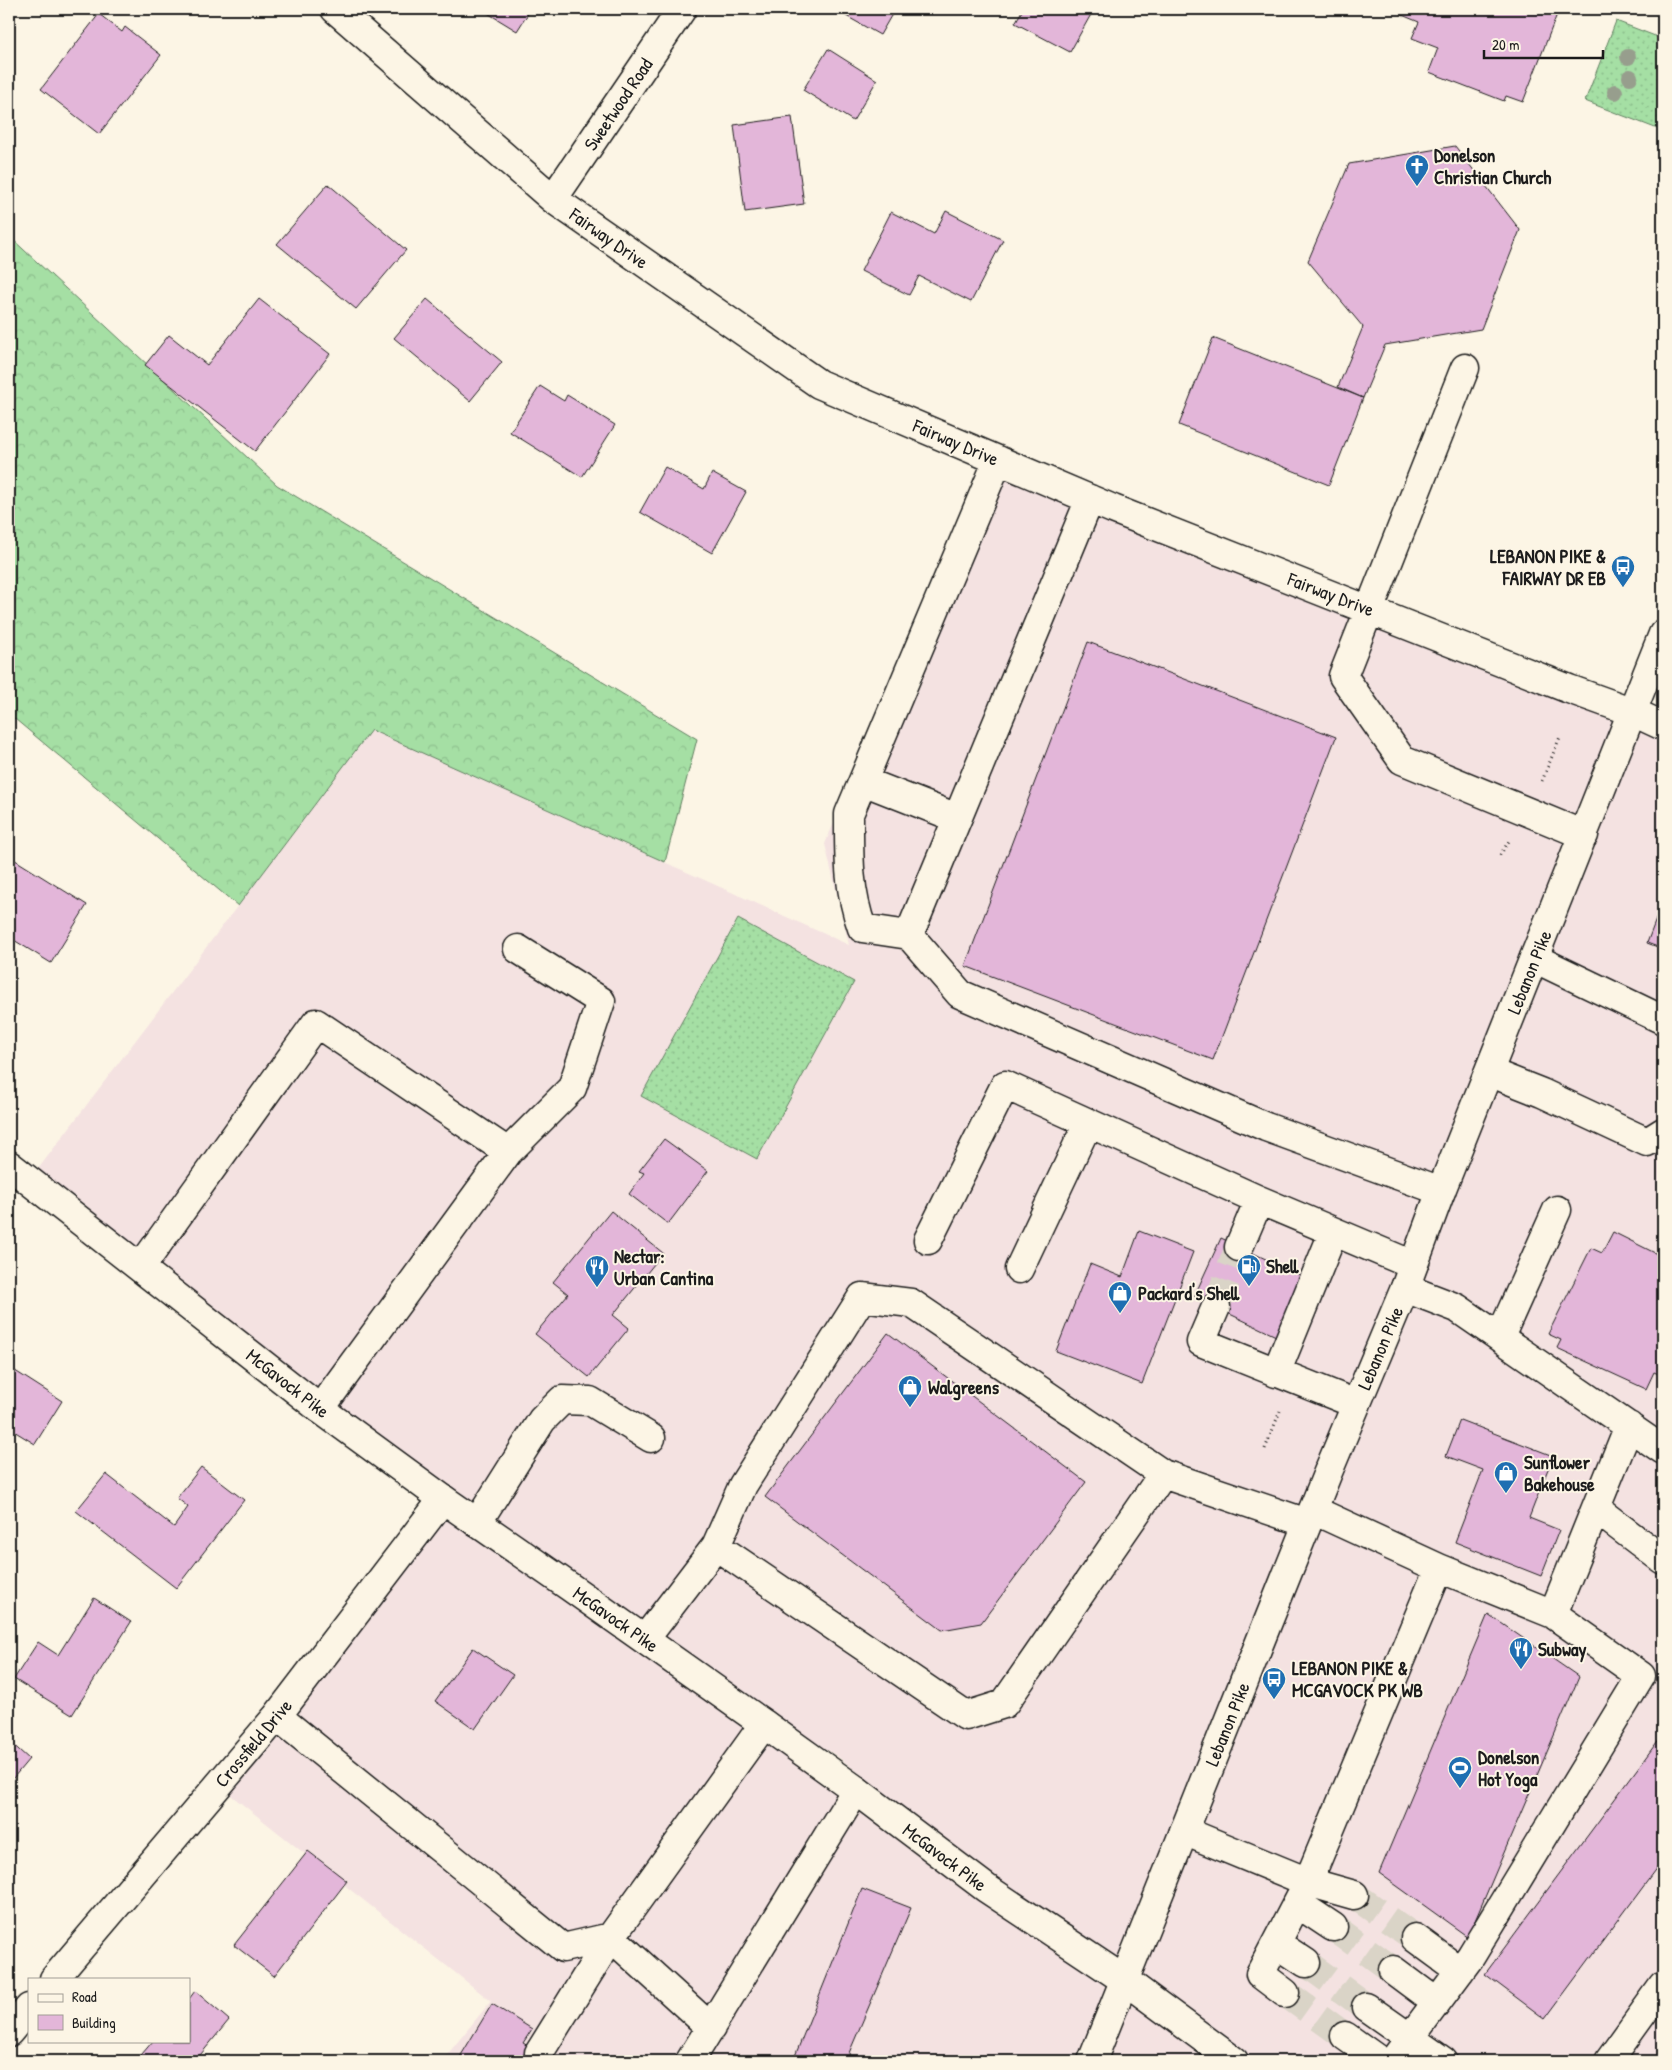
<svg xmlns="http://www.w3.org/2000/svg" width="1672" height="2070" viewBox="0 0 1672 2070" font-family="'Patrick Hand',sans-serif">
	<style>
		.built { fill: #f4e2e1; fill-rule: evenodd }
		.grass { fill: url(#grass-dots); stroke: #607e60 }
		.forest { fill: url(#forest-crowns); stroke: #607e60 }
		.building { fill: #e3b6d9; stroke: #1c1c1c }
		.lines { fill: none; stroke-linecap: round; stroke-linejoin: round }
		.minor-tunnel { stroke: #dad4c7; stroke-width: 28; stroke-dasharray: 28 14; stroke-linecap: butt }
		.minor-casing { stroke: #1c1c1c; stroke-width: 31 }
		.major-casing { stroke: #1c1c1c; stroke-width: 31 }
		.path { stroke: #1c1c1c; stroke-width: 3; stroke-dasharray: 1 4; stroke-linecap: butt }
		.minor { stroke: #fcf5e5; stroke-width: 28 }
		.major { stroke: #fcf5e5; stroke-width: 28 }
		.tree { fill: #979e8d }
		.labels { text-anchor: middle; stroke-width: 4; stroke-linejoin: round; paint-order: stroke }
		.street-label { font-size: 19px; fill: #1c1c1c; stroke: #fcf5e5 }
		.poi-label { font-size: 19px; font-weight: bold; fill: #1c1c1c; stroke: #fcf5e5; text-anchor: start }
	</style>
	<defs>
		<pattern id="grass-dots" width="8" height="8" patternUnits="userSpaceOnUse" patternTransform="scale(1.25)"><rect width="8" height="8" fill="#a5dfa4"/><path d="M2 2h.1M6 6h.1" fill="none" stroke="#8dbf8d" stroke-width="1.8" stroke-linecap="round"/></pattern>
		<pattern id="forest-crowns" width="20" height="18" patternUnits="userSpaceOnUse" patternTransform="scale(1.25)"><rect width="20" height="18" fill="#a5dfa4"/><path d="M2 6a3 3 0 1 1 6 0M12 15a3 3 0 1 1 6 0" fill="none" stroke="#8dbf8d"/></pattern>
	</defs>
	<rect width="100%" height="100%" fill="#fcf5e5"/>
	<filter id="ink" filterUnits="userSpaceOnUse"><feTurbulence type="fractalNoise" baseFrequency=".02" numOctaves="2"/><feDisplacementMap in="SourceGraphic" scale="10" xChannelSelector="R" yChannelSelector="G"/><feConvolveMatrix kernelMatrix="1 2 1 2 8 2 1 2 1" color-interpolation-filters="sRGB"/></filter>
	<g filter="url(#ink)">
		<path class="built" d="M 988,456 L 1663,726 L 1663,2061 L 442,2061 L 491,2001 L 218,1785 L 443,1499 L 29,1181 L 371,730 L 849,945 L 825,844 ZM 583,1595 L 837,1756 L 1115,1973 Z"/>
		<path class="grass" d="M 1616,21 L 1663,39 L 1663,131 L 1585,101 Z
			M 738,919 L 854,982 L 757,1159 L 641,1096 Z"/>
		<path class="forest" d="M 9,236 L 277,485 L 697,739 L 665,862 L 371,730 L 238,906 L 9,714 Z"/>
		<path class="building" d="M 481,9 L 531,9 L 517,31 Z
			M 841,9 L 895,9 L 880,35 L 839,12 Z
			M 1023,9 L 1094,9 L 1070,52 L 1015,23 Z
			M 1404,9 L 1559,9 L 1523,102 L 1506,96 L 1504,101 L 1429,72 L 1438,48 L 1412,38 L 1419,22 L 1402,15 Z
			M 99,14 L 122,32 L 125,27 L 161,55 L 99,134 L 41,89 Z
			M 828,49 L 877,80 L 853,121 L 803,90 Z
			M 792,117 L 804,204 L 745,212 L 734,125 Z
			M 1455,146 L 1520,230 L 1481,329 L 1385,345 L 1363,398 L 1338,387 L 1363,327 L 1308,261 L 1349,164 Z
			M 328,184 L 406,250 L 356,309 L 277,244 Z
			M 946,211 L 1003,240 L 971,302 L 919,276 L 909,295 L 861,271 L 891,212 L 934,234 Z
			M 259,299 L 330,354 L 255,451 L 145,365 L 169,335 L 207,365 Z
			M 427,299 L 502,362 L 470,401 L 394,338 Z
			M 1213,338 L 1363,398 L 1329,485 L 1179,425 Z
			M 540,386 L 564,401 L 567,395 L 615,425 L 582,477 L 510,432 Z
			M 665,467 L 704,489 L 712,473 L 746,492 L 712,553 L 640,512 Z
			M 1088,642 L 1336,737 L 1213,1060 L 965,966 Z
			M 12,858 L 87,905 L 51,963 L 9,937 L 9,864 Z
			M 1663,901 L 1663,949 L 1647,943 Z
			M 664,1139 L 708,1171 L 668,1224 L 629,1194 L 644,1173 L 639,1171 Z
			M 611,1211 L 663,1253 L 613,1315 L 629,1328 L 589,1377 L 535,1334 L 568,1294 L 553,1282 Z
			M 1139,1231 L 1193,1252 L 1142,1384 L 1056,1351 L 1090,1264 L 1122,1277 Z
			M 1613,1232 L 1663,1257 L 1663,1376 L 1654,1372 L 1646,1389 L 1557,1348 L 1561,1340 L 1548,1334 L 1591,1248 L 1602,1253 Z
			M 1221,1238 L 1304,1277 L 1276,1336 L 1194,1297 Z
			M 888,1333 L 1086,1482 L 981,1623 L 942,1630 L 765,1497 Z
			M 9,1367 L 62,1401 L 35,1444 L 9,1428 Z
			M 1460,1420 L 1553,1456 L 1529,1518 L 1559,1530 L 1541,1576 L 1455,1542 L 1483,1470 L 1446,1456 Z
			M 201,1467 L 244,1500 L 176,1588 L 76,1511 L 106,1474 L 174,1527 L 188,1507 L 177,1498 Z
			M 94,1598 L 131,1622 L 72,1715 L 14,1679 L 38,1642 L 58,1655 Z
			M 1488,1614 L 1579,1677 L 1468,1937 L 1379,1873 Z
			M 473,1648 L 513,1675 L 475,1729 L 435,1701 Z
			M 1663,1734 L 1663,1860 L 1545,2019 L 1485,1974 Z
			M 9,1741 L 29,1759 L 9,1783 Z
			M 308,1851 L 347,1881 L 274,1976 L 234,1945 Z
			M 862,1889 L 911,1908 L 849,2053 L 851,2061 L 793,2061 Z
			M 195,1991 L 229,2020 L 196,2060 L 197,2061 L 136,2061 L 153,2041 L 189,2041 L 189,1999 Z
			M 492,2004 L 532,2029 L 523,2043 L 553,2061 L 467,2061 L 460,2057 Z"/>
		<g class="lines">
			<path class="minor-tunnel" d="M 1216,1307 L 1239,1247
				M 1354,1895 L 1415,1938
				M 1333,1927 L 1393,1970
				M 1306,1963 L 1366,2007
				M 1285,1993 L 1345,2036"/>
			<g class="minor-casing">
				<path id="minor" d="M 335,9 L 553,199 L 819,384 L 1113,509 L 1569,689 L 1633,712 L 1663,726
					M 553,199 L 682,9
					M 1465,368 L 1343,676 L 1402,760 L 1584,835
					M 1090,499 L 909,935 L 960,994 L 1266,1127 L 1441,1191
					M 863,781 L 957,818
					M 909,935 L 862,928 C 848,889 849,856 849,814 L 998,460
					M 1534,958 L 1663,1020
					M 1489,1072 L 1542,1093 L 1647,1142 L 1663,1132
					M 508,1152 L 572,1088 L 601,1001 L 518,949
					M 928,1240 L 1005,1085 L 1259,1200
					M 1239,1247 L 1259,1200 L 1413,1265
					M 141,1267 L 316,1023 L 508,1152 L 320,1409
					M 1019,1269 L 1088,1123
					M 1405,1288 L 1457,1308 L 1663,1450
					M 1216,1307 L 1201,1342 L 1356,1404
					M 1500,1337 L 1557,1210
					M 1276,1373 L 1333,1233
					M 1163,1474 L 1004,1704 L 966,1716 L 716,1546 L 743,1485 L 862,1297 L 911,1303 L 1163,1474 L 1307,1523
					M 1596,1509 L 1663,1560
					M 477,1523 L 542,1420 L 562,1400 L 590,1401 L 651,1438
					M 1439,1568 L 1553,1614 L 1629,1426
					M 645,1639 L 716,1546
					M 277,1716 L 563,1948 L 611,1937 L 711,2028
					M 1184,1831 L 1308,1882 L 1439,1568 L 1313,1510
					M 1297,1903 L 1333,1927
					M 1415,1938 L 1460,1971
					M 1276,1943 L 1306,1963
					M 1393,1970 L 1436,2002
					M 54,1979 L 277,1716 L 443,1499
					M 1285,1993 L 1260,1974 L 1308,1882 L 1354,1895
					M 1366,2007 L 1443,2061
					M 9,2032 L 29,2008
					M 1345,2036 L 1380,2061
					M 539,2053 L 611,1937 L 764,1724
					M 690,2061 L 856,1790
					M 1393,2061 L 1471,1956 L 1641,1676 L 1553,1614
					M 1609,2061 L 1663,1986"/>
			</g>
			<g class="major-casing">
				<path id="major" d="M 9,1165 L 320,1409 L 443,1499 L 570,1587 L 764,1724 L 856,1790 L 986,1888 L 1123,1979 L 1234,2061
					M 1092,2061 L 1328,1472 L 1405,1288 L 1441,1191 L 1663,634"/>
			</g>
			<path class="path" d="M 1542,781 L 1560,737
				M 1500,855 L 1509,841
				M 1265,1449 L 1280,1411"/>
			<use href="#minor" class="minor"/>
			<use href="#major" class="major"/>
		</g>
		<g class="tree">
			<circle cx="1628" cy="57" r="8"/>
			<circle cx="1630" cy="77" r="8"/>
			<circle cx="1615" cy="92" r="8"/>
		</g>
	</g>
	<defs>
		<g id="church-pin" transform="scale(1.25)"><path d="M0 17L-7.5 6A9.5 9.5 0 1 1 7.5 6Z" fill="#1f6fb2" stroke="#fcf5e5"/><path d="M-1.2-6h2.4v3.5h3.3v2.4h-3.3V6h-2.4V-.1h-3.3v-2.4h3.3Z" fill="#fff"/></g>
		<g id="bus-pin" transform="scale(1.25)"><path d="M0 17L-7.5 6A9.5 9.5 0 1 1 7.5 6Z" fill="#1f6fb2" stroke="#fcf5e5"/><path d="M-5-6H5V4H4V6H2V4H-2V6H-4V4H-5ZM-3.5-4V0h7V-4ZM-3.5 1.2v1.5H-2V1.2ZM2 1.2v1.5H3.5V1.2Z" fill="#fff"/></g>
		<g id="fuel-pin" transform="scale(1.25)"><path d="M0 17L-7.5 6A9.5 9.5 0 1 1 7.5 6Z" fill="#1f6fb2" stroke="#fcf5e5"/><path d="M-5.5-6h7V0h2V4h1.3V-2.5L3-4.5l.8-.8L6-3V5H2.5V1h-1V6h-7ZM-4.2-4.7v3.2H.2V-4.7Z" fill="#fff"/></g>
		<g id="restaurant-pin" transform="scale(1.25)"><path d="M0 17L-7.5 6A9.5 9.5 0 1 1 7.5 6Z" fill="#1f6fb2" stroke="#fcf5e5"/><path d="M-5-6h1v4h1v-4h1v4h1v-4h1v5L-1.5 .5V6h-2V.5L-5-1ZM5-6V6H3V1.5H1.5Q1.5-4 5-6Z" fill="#fff"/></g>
		<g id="shop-pin" transform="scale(1.25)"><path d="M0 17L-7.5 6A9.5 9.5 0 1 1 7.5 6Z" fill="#1f6fb2" stroke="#fcf5e5"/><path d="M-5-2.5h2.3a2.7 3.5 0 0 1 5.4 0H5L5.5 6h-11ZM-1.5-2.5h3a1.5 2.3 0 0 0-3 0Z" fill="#fff"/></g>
		<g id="stadium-pin" transform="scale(1.25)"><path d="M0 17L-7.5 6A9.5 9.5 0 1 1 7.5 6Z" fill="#1f6fb2" stroke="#fcf5e5"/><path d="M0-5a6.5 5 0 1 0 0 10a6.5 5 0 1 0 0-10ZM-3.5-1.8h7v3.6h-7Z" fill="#fff"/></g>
	</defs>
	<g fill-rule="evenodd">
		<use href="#church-pin" x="1417" y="166"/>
		<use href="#bus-pin" x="1623" y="567"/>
		<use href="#fuel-pin" x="1249" y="1266"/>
		<use href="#restaurant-pin" x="597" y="1267"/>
		<use href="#shop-pin" x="1120" y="1293"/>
		<use href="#shop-pin" x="910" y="1387"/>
		<use href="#shop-pin" x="1506" y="1473"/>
		<use href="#restaurant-pin" x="1521" y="1649"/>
		<use href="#bus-pin" x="1274" y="1679"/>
		<use href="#stadium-pin" x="1460" y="1768"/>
	</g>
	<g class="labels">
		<g class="street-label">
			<text transform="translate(618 104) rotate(-56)" y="7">Sweetwood Road</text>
			<text transform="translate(609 238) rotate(35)" y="7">Fairway Drive</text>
			<text transform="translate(956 442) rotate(23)" y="7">Fairway Drive</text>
			<text transform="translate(1331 594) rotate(21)" y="7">Fairway Drive</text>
			<text transform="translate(1529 972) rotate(-68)" y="7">Lebanon Pike</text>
			<text transform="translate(1380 1348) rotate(-67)" y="7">Lebanon Pike</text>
			<text transform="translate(288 1383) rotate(38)" y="7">McGavock Pike</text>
			<text transform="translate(616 1619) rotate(35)" y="7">McGavock Pike</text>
			<text transform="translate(1227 1724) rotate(-68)" y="7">Lebanon Pike</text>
			<text transform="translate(253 1743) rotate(-50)" y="7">Crossfield Drive</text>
			<text transform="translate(945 1857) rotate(37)" y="7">McGavock Pike</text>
		</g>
		<g class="poi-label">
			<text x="1434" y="162">Donelson<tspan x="1434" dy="22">Christian Church</tspan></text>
			<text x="1606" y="563" text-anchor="end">LEBANON PIKE &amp;<tspan x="1606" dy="22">FAIRWAY DR EB</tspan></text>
			<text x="614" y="1263">Nectar:<tspan x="614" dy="22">Urban Cantina</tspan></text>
			<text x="1266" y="1273">Shell</text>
			<text x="1138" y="1300">Packard's Shell</text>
			<text x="928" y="1394">Walgreens</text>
			<text x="1524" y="1469">Sunflower<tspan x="1524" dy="22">Bakehouse</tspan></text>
			<text x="1538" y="1656">Subway</text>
			<text x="1292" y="1675">LEBANON PIKE &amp;<tspan x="1292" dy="22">MCGAVOCK PK WB</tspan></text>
			<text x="1478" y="1764">Donelson<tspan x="1478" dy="22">Hot Yoga</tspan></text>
		</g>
	</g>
	<rect width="1672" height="2070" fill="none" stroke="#fcf5e5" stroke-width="30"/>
	<rect x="15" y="15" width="1642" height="2040" fill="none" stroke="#1c1c1c" stroke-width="2" filter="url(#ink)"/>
	<rect x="28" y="1978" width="162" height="65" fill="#fcf5e5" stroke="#a29e95"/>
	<rect x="38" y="1994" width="25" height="8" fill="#fcf5e5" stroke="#a29e95"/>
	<text x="72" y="2002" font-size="15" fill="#1c1c1c">Road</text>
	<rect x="38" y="2015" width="25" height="15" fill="#e3b6d9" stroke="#a29e95"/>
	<text x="72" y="2028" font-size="15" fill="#1c1c1c">Building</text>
	<path d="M1484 50v8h119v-8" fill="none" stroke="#1c1c1c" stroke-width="2.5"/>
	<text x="1492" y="50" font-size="15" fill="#1c1c1c" stroke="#fcf5e5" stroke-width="4" paint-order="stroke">20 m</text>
</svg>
